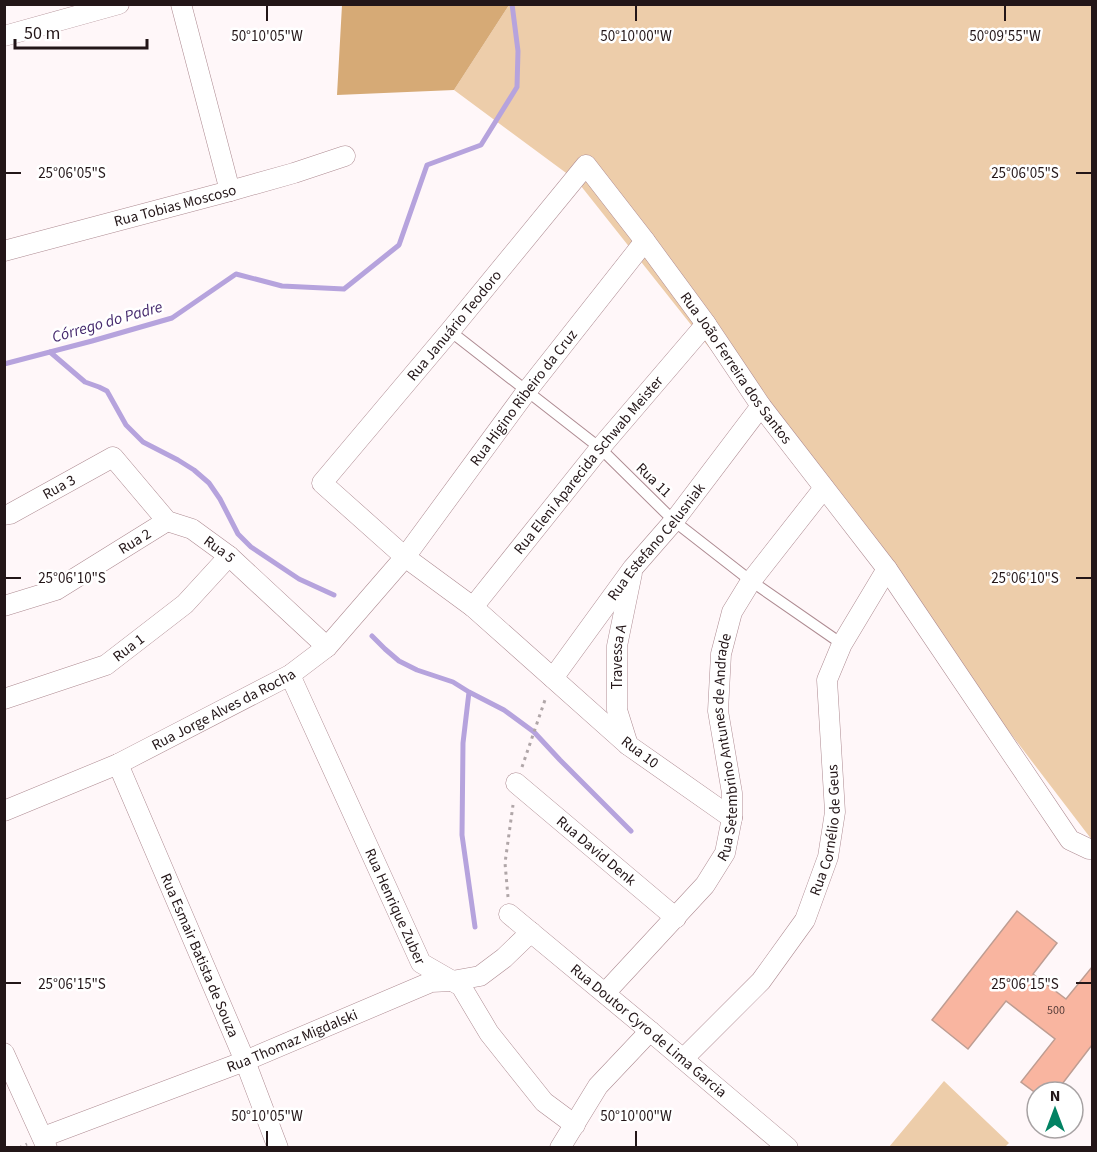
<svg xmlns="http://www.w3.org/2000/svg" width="1097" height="1152" viewBox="0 0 1097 1152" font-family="'Source Sans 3',sans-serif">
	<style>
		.green { fill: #edcdaa }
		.forest { fill: #d6aa76 }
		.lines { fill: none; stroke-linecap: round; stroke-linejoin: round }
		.stream { stroke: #b6a3dd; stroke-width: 5 }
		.building { fill: #f9b5a0; stroke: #be9d92; stroke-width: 1.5 }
		.lane-casing { stroke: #ae8b92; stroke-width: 12 }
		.street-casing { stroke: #ae8b92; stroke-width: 21 }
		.path { stroke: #b0a6a8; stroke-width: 3; stroke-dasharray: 3 4.5; stroke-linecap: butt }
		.lane { stroke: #fff; stroke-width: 10 }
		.street { stroke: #fff; stroke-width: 20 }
		.ticks { fill: none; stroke: #231618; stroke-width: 2 }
		.labels { text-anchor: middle; stroke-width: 5; stroke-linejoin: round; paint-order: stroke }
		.number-label { font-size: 12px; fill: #583e3a }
		.street-label { font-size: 15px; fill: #231618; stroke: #fff }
		.water-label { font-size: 16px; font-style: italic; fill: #462a6e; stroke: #fff }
		.ticks-label { font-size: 15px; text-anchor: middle; fill: #231618; stroke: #fff; stroke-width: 5; stroke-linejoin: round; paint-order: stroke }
	</style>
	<rect width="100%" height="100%" fill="#fff7f9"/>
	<path class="green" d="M 509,5 L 1092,5 L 1092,840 L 891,577 L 577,181 L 454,90 Z
		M 944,1081 L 1009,1143 L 1005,1147 L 889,1147 Z"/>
	<path class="forest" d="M 342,5 L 342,4 L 509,5 L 454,90 L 337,95 Z"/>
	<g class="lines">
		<path class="stream" d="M 50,352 L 85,382 L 99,387 L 107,391 L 126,425 L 143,442 L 178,460 L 194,470 L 209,483 L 220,499 L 238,534 L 251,547 L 299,579 L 334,595
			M 4,364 L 92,341 L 172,318 L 236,274 L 282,286 L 344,289 L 399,245 L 427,165 L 481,145 L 517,87 L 518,51 L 512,4
			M 372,636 L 385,649 L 399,661 L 417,670 L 453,682 L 469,692 L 504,710 L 534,732 L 560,760 L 631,831
			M 469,692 L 463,743 L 462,835 L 475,927"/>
	</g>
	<path class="building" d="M 1017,911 L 1057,943 L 1033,974 L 1066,999 L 1092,967 L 1092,1045 L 1056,1092 L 1037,1092 L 1037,1094 L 1021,1082 L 1055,1039 L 1006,1001 L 968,1049 L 932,1020 Z"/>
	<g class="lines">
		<g class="lane-casing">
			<path id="lane" d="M 450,331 L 600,448 L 674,521 L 751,581 L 842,644"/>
		</g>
		<g class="street-casing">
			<g id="street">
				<path d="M 181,4 L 230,191"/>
				<path d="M 4,36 L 119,4"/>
				<path id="s1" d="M 4,251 L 230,191 L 294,173 L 345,156"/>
				<path id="s2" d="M 4,515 L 10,514 L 113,457 L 167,521 L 192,529 L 229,556 L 327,647"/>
				<path id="s3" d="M 4,606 L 56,590 L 167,521"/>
				<path id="s4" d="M 473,607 L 600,448 L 706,324"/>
				<path id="s5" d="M 290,675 L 421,963 L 461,986 L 489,1033 L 544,1102 L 575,1125"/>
				<path id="s6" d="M 553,678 L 633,568 L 674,521 L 761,406"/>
				<path id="s7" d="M 4,699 L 106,665 L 185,604 L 229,556"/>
				<path id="s8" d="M 628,745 L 617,710 L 617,646 L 632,573"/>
				<path id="s9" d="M 118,764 L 245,1061 L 278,1148"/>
				<path id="s10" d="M 516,783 L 676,918"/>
				<path id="s11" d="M 4,811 L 118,764 L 290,675 L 327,647 L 405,557 L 526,392 L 645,241"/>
				<path id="s12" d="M 732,818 L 628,745 L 473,607 L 405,557 L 322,483 L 450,331 L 586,165 L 645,241 L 706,324 L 761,406 L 887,569 L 1070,840 L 1089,849 L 1092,849"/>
				<path id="s13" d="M 509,914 L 650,1031 L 788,1148"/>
				<path id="s14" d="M 605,993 L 705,885 L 725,853 L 732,818 L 732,793 L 718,711 L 721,654 L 732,612 L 751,581 L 824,488"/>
				<path d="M 4,1053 L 47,1148"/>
				<path id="s15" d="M 683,1059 L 761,981 L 805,920 L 828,857 L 835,812 L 827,680 L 842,644 L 887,569"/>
				<path id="s16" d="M 43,1137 L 245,1061 L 431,982 L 452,981 L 480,976 L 504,958 L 531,932"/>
				<path d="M 560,1148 L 598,1086 L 650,1031"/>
			</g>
		</g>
		<path class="path" d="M 522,767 L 546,697
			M 508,897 L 505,863 L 513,805
			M 19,1148 L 27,1144"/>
		<use href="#lane" class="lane"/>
		<use href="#street" class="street"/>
	</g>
	<path class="ticks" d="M 267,6 L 267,21M 636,6 L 636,21M 1005,6 L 1005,21M 6,173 L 21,173M 1076,173 L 1091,173M 6,578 L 21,578M 1076,578 L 1091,578M 6,983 L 21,983M 1076,983 L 1091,983M 267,1131 L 267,1146M 636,1131 L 636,1146"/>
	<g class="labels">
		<g class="number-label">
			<text x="1056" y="1014">500</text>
		</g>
		<g class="street-label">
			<text dy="5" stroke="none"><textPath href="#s1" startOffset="177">Rua Tobias Moscoso</textPath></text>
			<text dy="5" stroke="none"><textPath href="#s12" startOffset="736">Rua Januário Teodoro</textPath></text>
			<text dy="5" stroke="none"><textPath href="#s12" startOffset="1196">Rua João Ferreira dos Santos</textPath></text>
			<text dy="5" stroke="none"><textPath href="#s11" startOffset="681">Rua Higino Ribeiro da Cruz</textPath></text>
			<text dy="5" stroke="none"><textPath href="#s4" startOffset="183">Rua Eleni Aparecida Schwab Meister</textPath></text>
			<text transform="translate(654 480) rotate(44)" y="5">Rua 11</text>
			<text dy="5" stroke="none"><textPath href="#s2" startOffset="62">Rua 3</textPath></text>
			<text dy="5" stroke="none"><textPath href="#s3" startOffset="147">Rua 2</textPath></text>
			<text dy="5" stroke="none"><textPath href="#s6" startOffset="171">Rua Estefano Celusniak</textPath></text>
			<text dy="5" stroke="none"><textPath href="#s2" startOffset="268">Rua 5</textPath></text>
			<text dy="5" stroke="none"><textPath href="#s7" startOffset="136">Rua 1</textPath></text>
			<text dy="5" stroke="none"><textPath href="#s8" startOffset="90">Travessa A</textPath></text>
			<text dy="5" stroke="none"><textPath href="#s11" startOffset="242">Rua Jorge Alves da Rocha</textPath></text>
			<text dy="5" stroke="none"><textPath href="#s14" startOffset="292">Rua Setembrino Antunes de Andrade</textPath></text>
			<text transform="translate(640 752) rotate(37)" y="5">Rua 10</text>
			<text dy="5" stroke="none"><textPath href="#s15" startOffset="279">Rua Cornélio de Geus</textPath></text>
			<text dy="5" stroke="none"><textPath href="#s10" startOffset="105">Rua David Denk</textPath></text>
			<text dy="5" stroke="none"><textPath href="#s5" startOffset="254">Rua Henrique Zuber</textPath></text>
			<text dy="5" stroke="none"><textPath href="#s9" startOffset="208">Rua Esmair Batista de Souza</textPath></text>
			<text dy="5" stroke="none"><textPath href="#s13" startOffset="182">Rua Doutor Cyro de Lima Garcia</textPath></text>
			<text dy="5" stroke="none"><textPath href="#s16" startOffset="267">Rua Thomaz Migdalski</textPath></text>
		</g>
		<g class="water-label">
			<text transform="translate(107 321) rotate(-16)" y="6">Córrego do Padre</text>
		</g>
	</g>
	<g class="ticks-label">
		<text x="267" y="41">50°10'05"W</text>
		<text x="636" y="41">50°10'00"W</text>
		<text x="1005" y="41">50°09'55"W</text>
		<text x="72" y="178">25°06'05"S</text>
		<text x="1025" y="178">25°06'05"S</text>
		<text x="72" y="583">25°06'10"S</text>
		<text x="1025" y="583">25°06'10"S</text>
		<text x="72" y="989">25°06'15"S</text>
		<text x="1025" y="989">25°06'15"S</text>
		<text x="267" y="1121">50°10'05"W</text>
		<text x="636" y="1121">50°10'00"W</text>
	</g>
	<rect width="1097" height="1152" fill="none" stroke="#231618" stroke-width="12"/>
	<g transform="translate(1055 1110)"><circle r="28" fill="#ffffff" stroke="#a7a2a3" stroke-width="1.5"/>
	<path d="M0-4.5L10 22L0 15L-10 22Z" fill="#028263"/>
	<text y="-9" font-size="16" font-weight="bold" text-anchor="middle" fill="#231618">N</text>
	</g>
	<path d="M15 39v9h132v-9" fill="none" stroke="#231618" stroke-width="3"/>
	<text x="24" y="39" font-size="18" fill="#231618" stroke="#ffffff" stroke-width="4.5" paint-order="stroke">50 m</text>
</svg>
